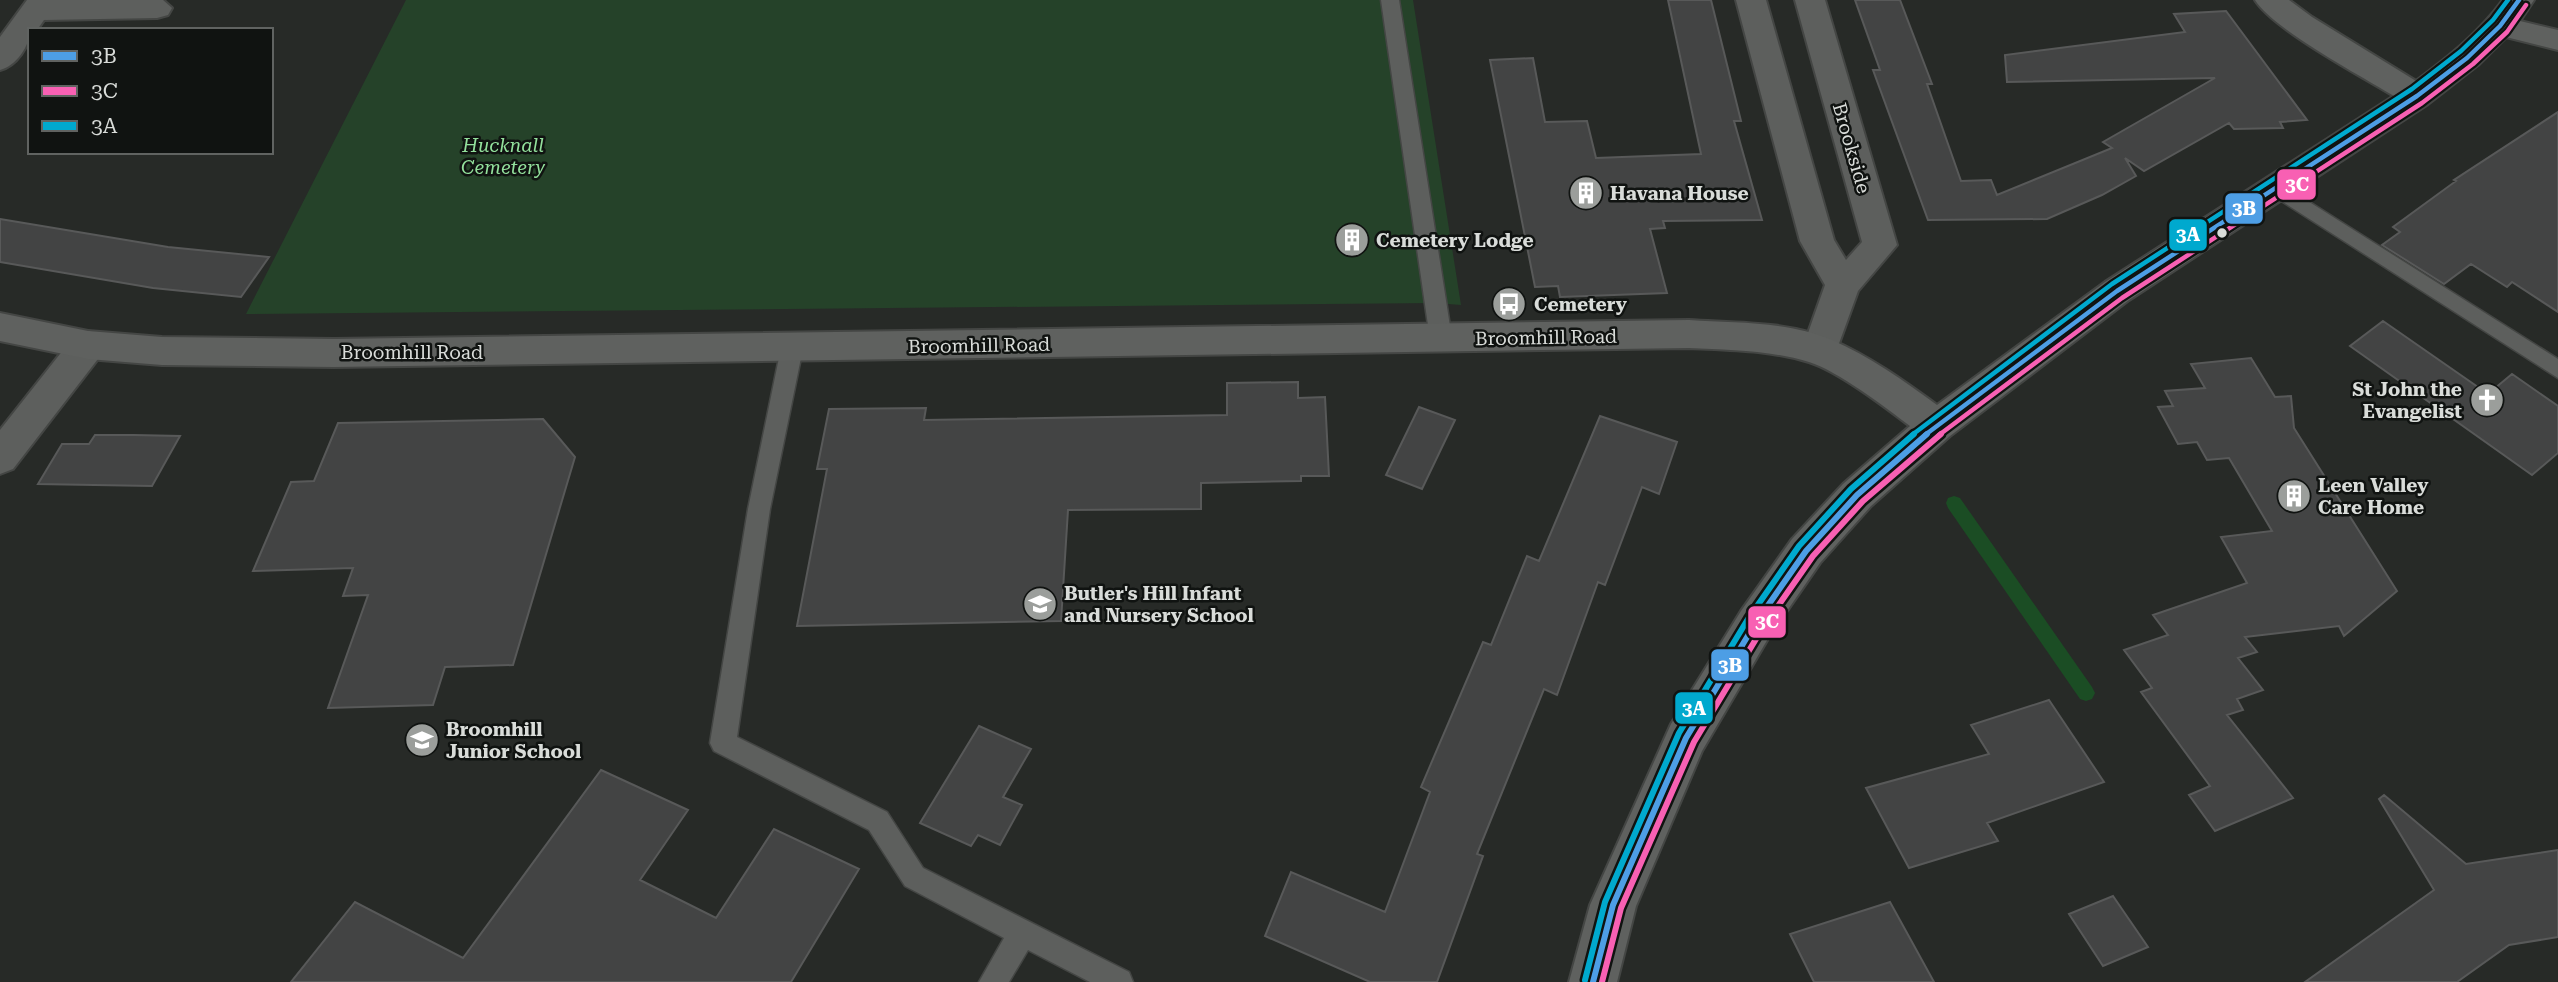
<svg xmlns="http://www.w3.org/2000/svg" width="2558" height="982" viewBox="0 0 2558 982" font-family="'Roboto Serif',serif">
	<style>
		.green { fill: #254229 }
		.lines { fill: none; stroke-linecap: round; stroke-linejoin: round }
		.stream { fill: #1b4d24; fill-rule: evenodd }
		.building { fill: #434444; stroke: #585959; stroke-width: 2 }
		.lane-casing { stroke: #444644; stroke-width: 3 }
		.street-casing { stroke: #444644; stroke-width: 4 }
		.secondary-casing { stroke: #444644; stroke-width: 4 }
		.lane { fill: #5d5f5d; fill-rule: evenodd }
		.street { fill: #5d5f5d; fill-rule: evenodd }
		.secondary { fill: #5f615f; fill-rule: evenodd }
		.bus-1-far1-casing { stroke: #101311; stroke-width: 9 }
		.bus-1-casing { stroke: #101311; stroke-width: 11 }
		.bus-2-far1-casing { stroke: #101311; stroke-width: 9 }
		.bus-2-casing { stroke: #101311; stroke-width: 11 }
		.bus-3-far1-casing { stroke: #101311; stroke-width: 9 }
		.bus-3-casing { stroke: #101311; stroke-width: 11 }
		.bus-1-far1 { stroke: #4d9ee5; stroke-width: 4.5 }
		.bus-1 { stroke: #4d9ee5; stroke-width: 6 }
		.bus-2-far1 { stroke: #f860b3; stroke-width: 4.5 }
		.bus-2 { stroke: #f860b3; stroke-width: 6 }
		.bus-3-far1 { stroke: #00a9ce; stroke-width: 4.5 }
		.bus-3 { stroke: #00a9ce; stroke-width: 6 }
		.bus-dot { fill: #d9dcd9; stroke: #101311; stroke-width: 2.5 }
		.labels { text-anchor: middle; stroke-width: 5; stroke-linejoin: round; paint-order: stroke }
		.park-label { font-size: 19px; font-style: italic; fill: #93e19c; stroke: #101311 }
		.street-label { font-size: 19px; fill: #d9dcd9; stroke: #101311 }
		.poi-label { font-size: 19px; font-weight: bold; fill: #d9dcd9; stroke: #101311; text-anchor: start }
		.line-badge { stroke: #101311; stroke-width: 2.5 }
		.badge-label { font-size: 19px; text-anchor: middle; font-weight: bold; fill: #fff }
	</style>
	<rect width="100%" height="100%" fill="#272a27"/>
	<path class="green" d="M 406,0 L 1413,0 L 1461,305 L 1436,303 L 246,314 Z"/>
	<g class="lines">
		<path class="stream" d="M 1954,496 L 1960,498 L 2092,687 L 2095,693 L 2092,699 L 2086,701 L 2080,699 L 1948,508 L 1946,503 L 1948,498 Z"/>
	</g>
	<path class="building" d="M 1668,0 L 1711,0 L 1741,121 L 1734,121 L 1762,220 L 1663,221 L 1665,228 L 1650,229 L 1667,293 L 1560,297 L 1558,286 L 1535,287 L 1490,60 L 1533,58 L 1545,122 L 1587,121 L 1596,158 L 1701,154 Z
		M 1855,0 L 1900,0 L 1932,84 L 1927,84 L 1961,181 L 1991,180 L 1997,195 L 2112,148 L 2103,142 L 2215,78 L 2007,82 L 2005,55 L 2185,32 L 2174,14 L 2226,11 L 2307,120 L 2280,122 L 2283,128 L 2234,129 L 2229,123 L 2144,171 L 2125,158 L 2136,176 L 2102,195 L 2047,219 L 1928,220 L 1873,70 L 1880,70 Z
		M 2558,112 L 2558,312 L 2512,282 L 2507,287 L 2471,264 L 2444,284 L 2382,245 L 2400,232 L 2393,227 L 2456,181 L 2454,180 Z
		M 0,219 L 168,247 L 269,257 L 241,297 L 153,288 L 0,262 Z
		M 2383,321 L 2488,394 L 2512,374 L 2558,406 L 2558,453 L 2532,475 L 2350,346 Z
		M 2251,358 L 2275,397 L 2291,396 L 2294,428 L 2397,591 L 2344,636 L 2339,626 L 2245,637 L 2257,652 L 2238,658 L 2263,690 L 2237,699 L 2243,710 L 2227,715 L 2293,798 L 2215,831 L 2189,795 L 2210,786 L 2141,692 L 2152,688 L 2124,650 L 2168,635 L 2153,615 L 2247,583 L 2221,537 L 2272,531 L 2229,458 L 2207,460 L 2197,442 L 2178,444 L 2158,407 L 2173,406 L 2165,391 L 2205,388 L 2191,364 Z
		M 1298,382 L 1298,398 L 1325,397 L 1329,476 L 1301,476 L 1301,481 L 1201,483 L 1201,509 L 1068,510 L 1061,621 L 797,626 L 827,469 L 817,469 L 829,409 L 926,408 L 924,420 L 1227,415 L 1227,383 Z
		M 1419,407 L 1455,420 L 1422,489 L 1386,475 Z
		M 1600,416 L 1677,442 L 1659,494 L 1642,487 L 1605,585 L 1598,582 L 1557,695 L 1544,689 L 1477,854 L 1483,856 L 1437,982 L 1370,982 L 1265,936 L 1291,872 L 1385,912 L 1430,792 L 1421,787 L 1483,642 L 1491,645 L 1527,556 L 1539,561 Z
		M 543,419 L 575,457 L 513,665 L 445,667 L 433,705 L 328,708 L 368,595 L 343,596 L 353,568 L 253,571 L 291,482 L 314,481 L 338,423 Z
		M 95,435 L 134,435 L 180,436 L 152,486 L 38,484 L 62,444 L 89,444 Z
		M 2049,700 L 2104,782 L 1987,823 L 1998,841 L 1909,868 L 1866,788 L 1989,754 L 1971,725 Z
		M 979,726 L 1031,749 L 1003,797 L 1022,805 L 1000,845 L 978,835 L 971,846 L 920,823 Z
		M 601,770 L 688,810 L 640,880 L 716,918 L 774,829 L 859,869 L 791,982 L 291,982 L 355,902 L 463,958 Z
		M 2384,795 L 2466,864 L 2558,850 L 2558,937 L 2509,945 L 2457,982 L 2305,982 L 2434,890 L 2379,799 Z
		M 2113,896 L 2148,947 L 2103,966 L 2069,914 Z
		M 1890,902 L 1934,982 L 1814,982 L 1790,934 Z"/>
	<g class="lines">
		<g class="lane-casing">
			<path id="lane" d="M 1381,0 L 1399,0 L 1452,339 L 1448,345 L 1441,347 L 1434,345 L 1430,339 Z
				M 2276,181 L 2558,359 L 2558,378 L 2269,193 L 2266,188 L 2269,183 Z
				M 792,340 L 800,342 L 803,348 L 770,509 L 737,737 L 887,812 L 923,868 L 1129,972 L 1133,982 L 1090,982 L 1028,950 L 1009,982 L 979,982 L 1004,938 L 905,886 L 869,830 L 714,751 L 710,743 L 748,509 L 781,348 L 784,342 Z"/>
		</g>
		<g class="street-casing">
			<path id="street" d="M 27,0 L 163,0 L 172,8 L 168,15 L 157,18 L 44,20 L 37,30 L 30,30 C 30,46 16,66 0,70 L 0,37 Z
				M 1736,0 L 1766,0 L 1834,240 L 1846,260 L 1862,242 L 1795,0 L 1825,0 L 1897,245 L 1858,291 L 1833,360 L 1820,364 L 1807,360 L 1802,350 L 1825,285 L 1800,241 Z
				M 88,331 L 101,335 L 106,345 L 101,355 L 13,469 L 0,474 L 0,430 L 75,335 Z"/>
		</g>
		<g class="secondary-casing">
			<path id="secondary" d="M 2255,0 L 2289,0 L 2312,17 L 2416,81 C 2448,57 2479,33 2503,0 L 2534,0 L 2520,21 L 2558,30 L 2558,50 L 2506,37 L 2478,65 L 2428,104 L 2129,300 L 1950,436 L 1871,506 L 1820,563 L 1769,637 L 1702,751 L 1636,906 L 1617,982 L 1569,982 L 1590,905 L 1671,724 L 1741,611 L 1792,539 L 1843,484 L 1910,426 C 1885,407 1838,371 1809,362 C 1770,350 1729,350 1689,348 L 334,367 L 162,365 L 88,359 L 0,341 L 0,313 L 88,331 L 162,337 L 334,339 L 1689,320 C 1735,323 1788,321 1832,340 C 1869,356 1904,381 1937,405 L 2105,282 L 2394,96 C 2361,76 2273,29 2255,0 Z"/>
		</g>
		<use href="#lane" class="lane"/>
		<use href="#street" class="street"/>
		<use href="#secondary" class="secondary"/>
		<g class="bus-1-far1-casing">
			<path id="bus-1-far1" d="M 1925,435 L 2117,291 L 2417,96 L 2467,58 L 2500,26 L 2519,0"/>
		</g>
		<g class="bus-1-casing">
			<path id="bus-1" d="M 1593,982 L 1613,905 L 1686,738 L 1755,624 L 1806,551 L 1857,495 L 1927,434"/>
		</g>
		<g class="bus-2-far1-casing">
			<path id="bus-2-far1" d="M 1939,435 L 2122,298 L 2422,103 L 2473,64 L 2507,32 L 2526,5"/>
		</g>
		<g class="bus-2-casing">
			<path id="bus-2" d="M 1602,982 L 1621,908 L 1694,742 L 1762,629 L 1813,556 L 1863,501 L 1941,434"/>
		</g>
		<g class="bus-3-far1-casing">
			<path id="bus-3-far1" d="M 1912,435 L 2112,284 L 2412,89 L 2461,51 L 2493,20 L 2508,0"/>
		</g>
		<g class="bus-3-casing">
			<path id="bus-3" d="M 1585,980 L 1605,902 L 1679,733 L 1748,619 L 1799,546 L 1851,489 L 1914,434"/>
		</g>
		<use href="#bus-1-far1" class="bus-1-far1"/>
		<use href="#bus-1" class="bus-1"/>
		<use href="#bus-2-far1" class="bus-2-far1"/>
		<use href="#bus-2" class="bus-2"/>
		<use href="#bus-3-far1" class="bus-3-far1"/>
		<use href="#bus-3" class="bus-3"/>
	</g>
	<defs>
		<g id="building-disc" transform="scale(1.75)"><circle r="9.5" fill="#9b9e9b" stroke="#101311"/><path d="M-4-6H4V6H1V3H-1V6H-4ZM-2.5-4.3h1.7v1.8h-1.7ZM.8-4.3h1.7v1.8H.8ZM-2.5-1h1.7V.8h-1.7ZM.8-1h1.7V.8H.8Z" fill="#fff"/></g>
		<g id="bus-disc" transform="scale(1.75)"><circle r="9.5" fill="#9b9e9b" stroke="#101311"/><path d="M-5-6H5V4H4V6H2V4H-2V6H-4V4H-5ZM-3.5-4V0h7V-4ZM-3.5 1.2v1.5H-2V1.2ZM2 1.2v1.5H3.5V1.2Z" fill="#fff"/></g>
		<g id="church-disc" transform="scale(1.75)"><circle r="9.5" fill="#9b9e9b" stroke="#101311"/><path d="M-1.2-6h2.4v3.5h3.3v2.4h-3.3V6h-2.4V-.1h-3.3v-2.4h3.3Z" fill="#fff"/></g>
		<g id="school-disc" transform="scale(1.75)"><circle r="9.5" fill="#9b9e9b" stroke="#101311"/><path d="M0-5L7-2L0 1L-7-2ZM-4 1L0 2.5L4 1V4Q0 6-4 4Z" fill="#fff"/></g>
	</defs>
	<g fill-rule="evenodd">
		<use href="#building-disc" x="1586" y="193"/>
		<use href="#building-disc" x="1352" y="240"/>
		<use href="#bus-disc" x="1509" y="304"/>
		<use href="#church-disc" x="2487" y="400"/>
		<use href="#building-disc" x="2294" y="496"/>
		<use href="#school-disc" x="1040" y="604"/>
		<use href="#school-disc" x="422" y="740"/>
	</g>
	<circle class="bus-dot" cx="2222" cy="233" r="6"/>
	<g class="labels">
		<g class="park-label">
			<text x="503" y="152">Hucknall<tspan x="503" dy="22">Cemetery</tspan></text>
		</g>
		<g class="street-label">
			<text transform="translate(1852 148) rotate(74)" y="7">Brookside</text>
			<text transform="translate(1546 337) rotate(-1)" y="7">Broomhill Road</text>
			<text transform="translate(979 345) rotate(-1)" y="7">Broomhill Road</text>
			<text x="412" y="359">Broomhill Road</text>
		</g>
		<g class="poi-label">
			<text x="1610" y="200">Havana House</text>
			<text x="1376" y="247">Cemetery Lodge</text>
			<text x="1534" y="311">Cemetery</text>
			<text x="2462" y="396" text-anchor="end">St John the<tspan x="2462" dy="22">Evangelist</tspan></text>
			<text x="2318" y="492">Leen Valley<tspan x="2318" dy="22">Care Home</tspan></text>
			<text x="1064" y="600">Butler's Hill Infant<tspan x="1064" dy="22">and Nursery School</tspan></text>
			<text x="446" y="736">Broomhill<tspan x="446" dy="22">Junior School</tspan></text>
		</g>
	</g>
	<g class="line-badge">
		<rect x="2276" y="168" width="41" height="33" rx="7" fill="#f860b3"/>
		<rect x="2224" y="192" width="40" height="33" rx="7" fill="#4d9ee5"/>
		<rect x="2168" y="218" width="40" height="34" rx="7" fill="#00a9ce"/>
		<rect x="1747" y="605" width="40" height="34" rx="7" fill="#f860b3"/>
		<rect x="1710" y="648" width="40" height="34" rx="7" fill="#4d9ee5"/>
		<rect x="1674" y="691" width="40" height="34" rx="7" fill="#00a9ce"/>
	</g>
	<g class="badge-label">
		<text x="2297" y="191">3C</text>
		<text x="2244" y="215">3B</text>
		<text x="2188" y="241">3A</text>
		<text x="1767" y="628">3C</text>
		<text x="1730" y="672">3B</text>
		<text x="1694" y="715">3A</text>
	</g>
	<rect x="28" y="28" width="245" height="126" fill="#101311" stroke="#606361" stroke-width="2"/>
	<rect x="42" y="51" width="35" height="10" fill="#4d9ee5" stroke="#606361" stroke-width="2"/>
	<text x="91" y="63" font-size="21" fill="#d9dcd9">3B</text>
	<rect x="42" y="86" width="35" height="10" fill="#f860b3" stroke="#606361" stroke-width="2"/>
	<text x="91" y="98" font-size="21" fill="#d9dcd9">3C</text>
	<rect x="42" y="121" width="35" height="10" fill="#00a9ce" stroke="#606361" stroke-width="2"/>
	<text x="91" y="133" font-size="21" fill="#d9dcd9">3A</text>
</svg>
